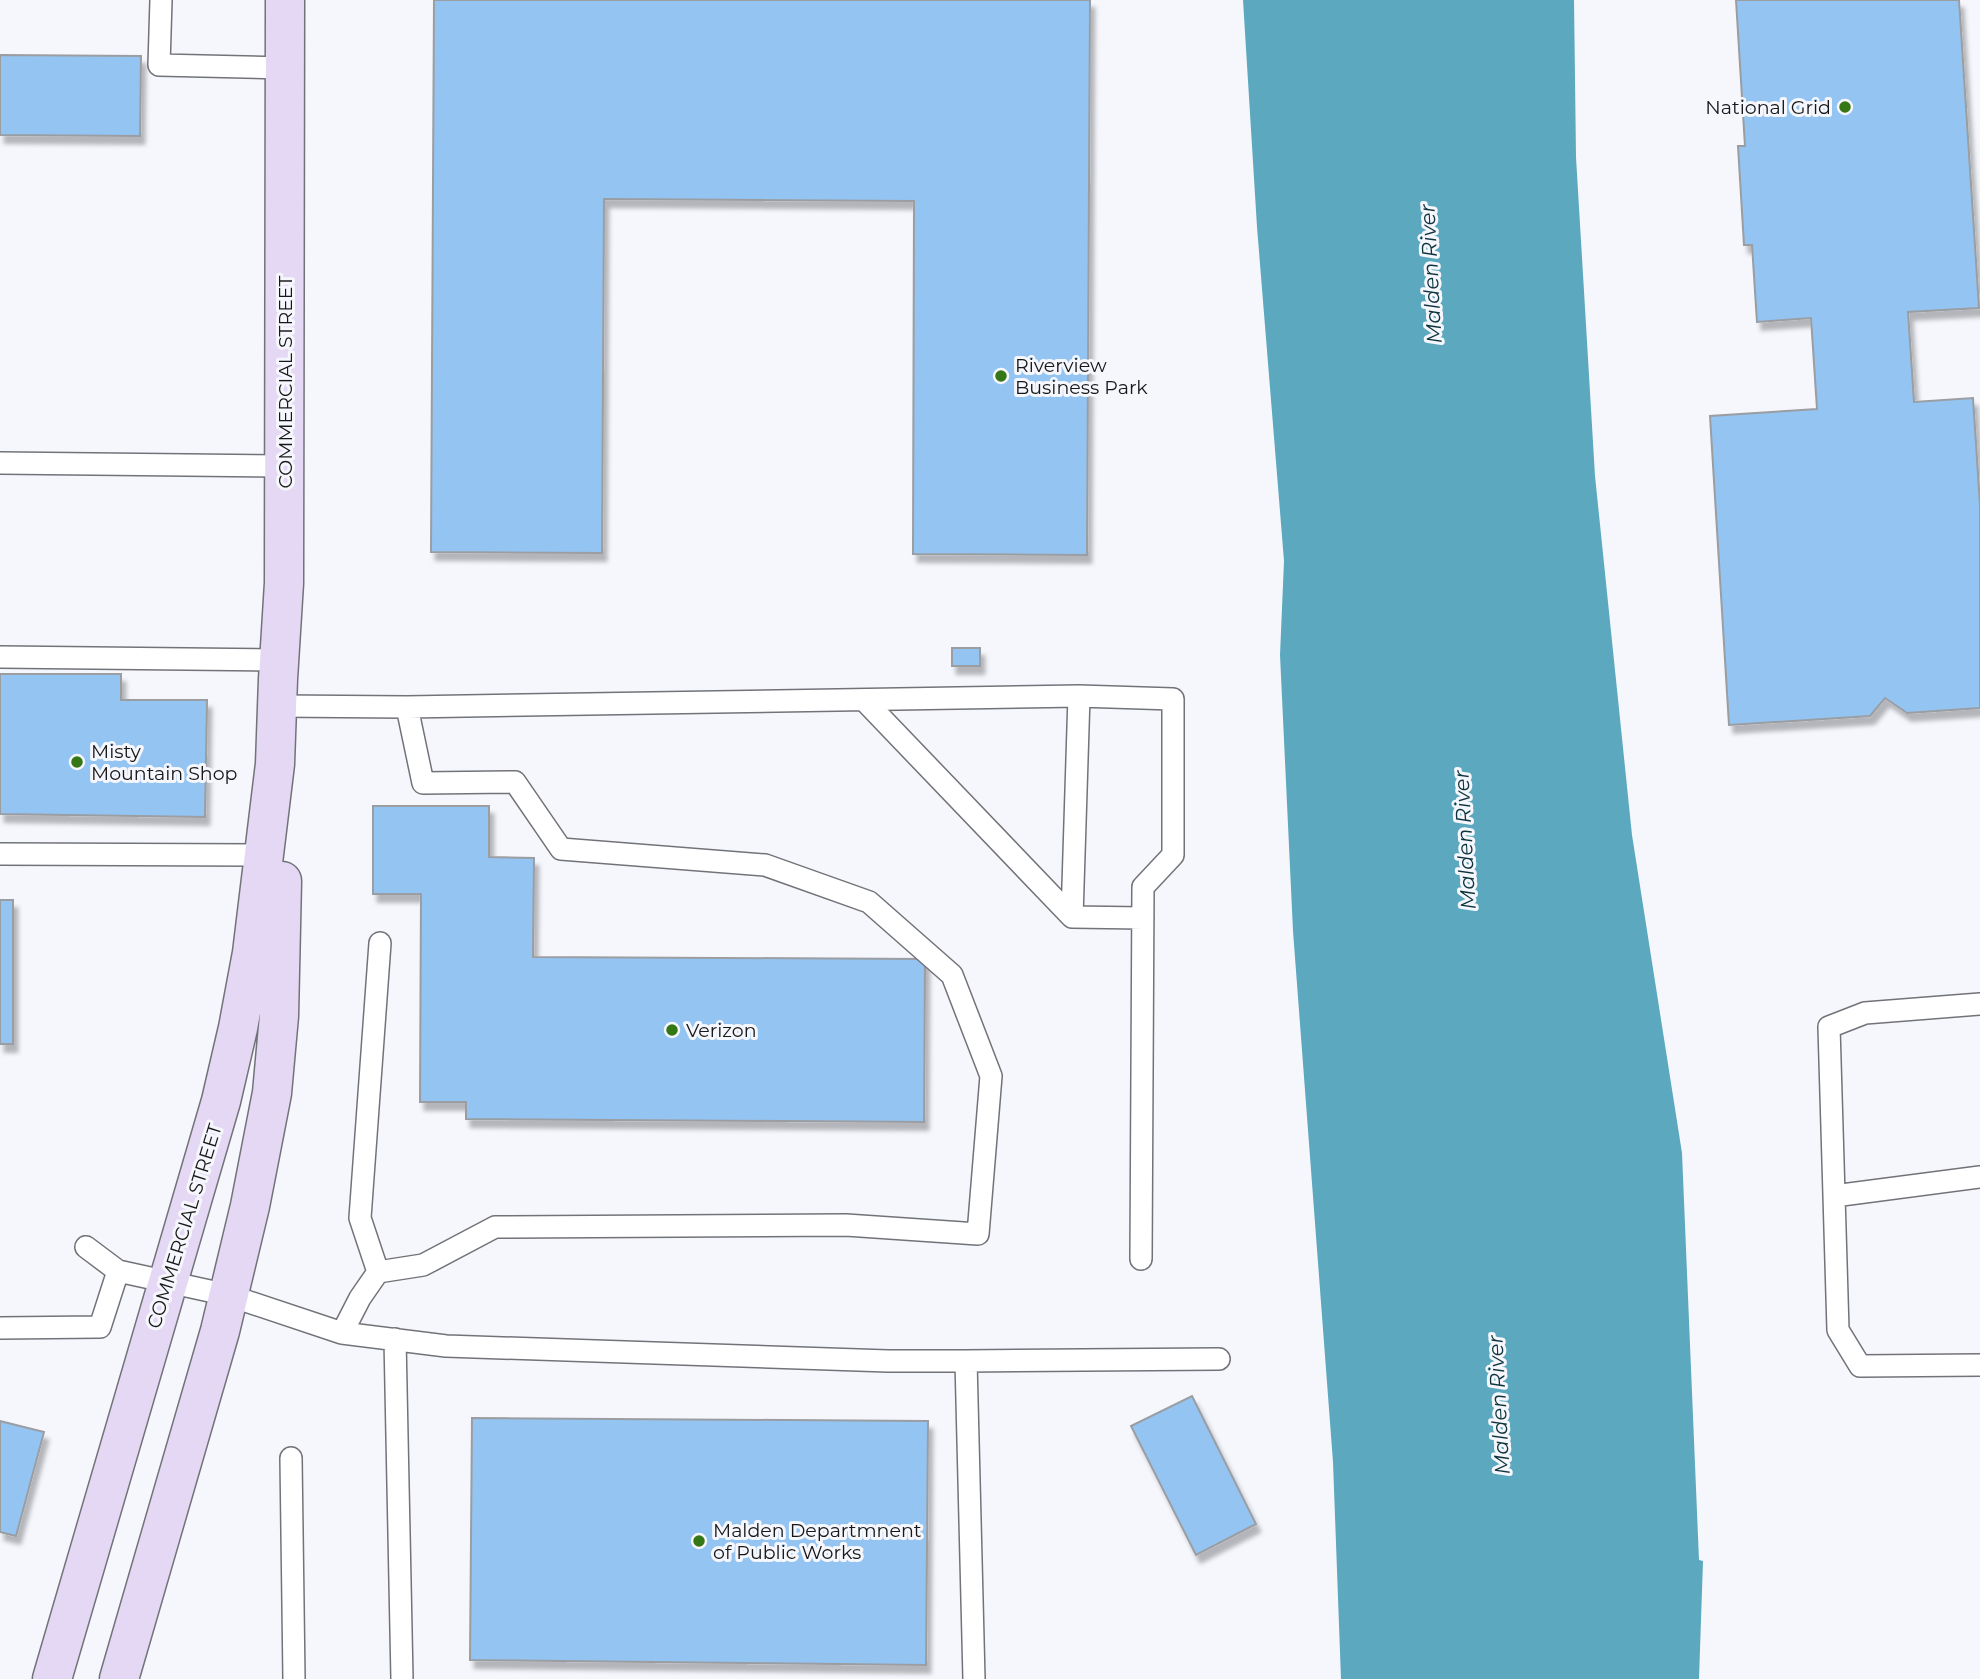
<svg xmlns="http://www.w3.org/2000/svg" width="1980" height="1679" viewBox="0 0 1980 1679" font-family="Montserrat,sans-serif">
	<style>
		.water { fill: #5ca8bf }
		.building { fill: #94c4f1; stroke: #9a9ea2; stroke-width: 2; filter: url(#shadow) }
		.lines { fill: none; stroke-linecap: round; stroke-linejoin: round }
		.lane-casing { stroke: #727378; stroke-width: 24 }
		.secondary-casing { stroke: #727378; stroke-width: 41 }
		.lane { stroke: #fff; stroke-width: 21 }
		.secondary { stroke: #e4d8f4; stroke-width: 38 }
		.poi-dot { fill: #357715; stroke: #f6f7fd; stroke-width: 2.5 }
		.labels { text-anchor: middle; stroke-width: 6; stroke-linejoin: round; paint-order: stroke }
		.poi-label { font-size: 19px; fill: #161718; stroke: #f6f7fd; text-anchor: start }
		.street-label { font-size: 19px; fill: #161718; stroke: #f6f7fd }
		.water-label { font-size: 21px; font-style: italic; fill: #0e333d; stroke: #f6f7fd }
	</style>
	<defs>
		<filter id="shadow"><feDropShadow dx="4.5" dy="8" stdDeviation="2" flood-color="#0004"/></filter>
	</defs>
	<rect width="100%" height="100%" fill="#f6f7fd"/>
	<path class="water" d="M 1243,0 L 1574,0 L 1576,157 L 1595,476 L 1632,835 L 1682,1153 L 1699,1560 L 1703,1561 L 1699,1679 L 1341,1679 L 1333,1462 L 1293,931 L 1280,655 L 1284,561 L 1257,227 Z"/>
	<path class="building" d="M 434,0 L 1090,0 L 1087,555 L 913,554 L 914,201 L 604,199 L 602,553 L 431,552 Z
		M 1736,0 L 1959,0 L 1979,308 L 1908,312 L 1914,402 L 1973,398 L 1980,505 L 1980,708 L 1907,713 L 1885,698 L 1870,716 L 1729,725 L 1710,416 L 1817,409 L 1811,318 L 1757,322 L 1752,245 L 1744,245 L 1738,146 L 1745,146 Z
		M 0,55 L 141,56 L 140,136 L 0,135 Z
		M 952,648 L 980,648 L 980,666 L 952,666 Z
		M 0,674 L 121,674 L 121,700 L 207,700 L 205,817 L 0,814 Z
		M 373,806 L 489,806 L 489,857 L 534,858 L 533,957 L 925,959 L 924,1122 L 466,1119 L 466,1102 L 420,1102 L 421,894 L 373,894 Z
		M 0,900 L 13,900 L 13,1044 L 0,1044 Z
		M 1192,1396 L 1256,1524 L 1196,1555 L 1131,1426 Z
		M 472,1418 L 928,1421 L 926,1665 L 470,1660 Z
		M 0,1421 L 44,1432 L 16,1536 L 0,1532 Z"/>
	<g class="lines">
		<g class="lane-casing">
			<path id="lane" d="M 161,0 L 159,65 L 285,68
				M 0,463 L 284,466
				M 0,657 L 279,660
				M 1079,696 L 1173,699 L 1173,855 L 1143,887 L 1141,1259
				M 277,706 L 407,707 L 1079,696 L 1072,917 L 864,700
				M 0,854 L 264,855
				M 1072,917 L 1143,918
				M 1980,1004 L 1865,1013 L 1829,1027 L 1838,1330 L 1860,1366 L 1980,1365
				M 1834,1196 L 1980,1177
				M 86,1247 L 118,1271 L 228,1295 L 342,1333 L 446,1346 L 888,1361 L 966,1361 L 974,1679
				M 378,1272 L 360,1218 L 380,943
				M 0,1328 L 100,1327 L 118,1271
				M 342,1333 L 360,1298 L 378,1272 L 423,1265 L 495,1227 L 846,1225 L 978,1234 L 991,1076 L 952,975 L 869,902 L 765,865 L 561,849 L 515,782 L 423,783 L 407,707
				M 395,1339 L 402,1679
				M 966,1361 L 1219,1359
				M 291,1458 L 294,1679"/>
		</g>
		<g class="secondary-casing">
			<path id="secondary" d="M 52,1679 L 221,1101 L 238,1028 L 252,953 L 275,764 L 278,679 L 284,583 L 285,0
				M 119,1679 L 220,1331 L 250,1206 L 272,1093 L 279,1016 L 282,881"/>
		</g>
		<use href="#lane" class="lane"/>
		<use href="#secondary" class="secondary"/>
	</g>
	<g class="poi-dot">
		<circle cx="1845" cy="107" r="7"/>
		<circle cx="1001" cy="376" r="7"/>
		<circle cx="77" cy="762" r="7"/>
		<circle cx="672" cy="1030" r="7"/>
		<circle cx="699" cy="1541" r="7"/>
	</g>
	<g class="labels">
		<g class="poi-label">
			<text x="1831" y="114" text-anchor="end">National Grid</text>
			<text x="1015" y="372">Riverview<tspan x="1015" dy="22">Business Park</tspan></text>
			<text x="91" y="758">Misty<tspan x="91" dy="22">Mountain Shop</tspan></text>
			<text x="686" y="1037">Verizon</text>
			<text x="713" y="1537">Malden Departmnent<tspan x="713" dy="22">of Public Works</tspan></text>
		</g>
		<g class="street-label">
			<text transform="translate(285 382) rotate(-90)" y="7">COMMERCIAL STREET</text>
			<text transform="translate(184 1226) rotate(-73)" y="7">COMMERCIAL STREET</text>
		</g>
		<g class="water-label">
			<text transform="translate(1431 274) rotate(-93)" y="7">Malden River</text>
			<text transform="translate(1465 840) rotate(-93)" y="7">Malden River</text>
			<text transform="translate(1499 1405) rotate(-93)" y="7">Malden River</text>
		</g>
	</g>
</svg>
